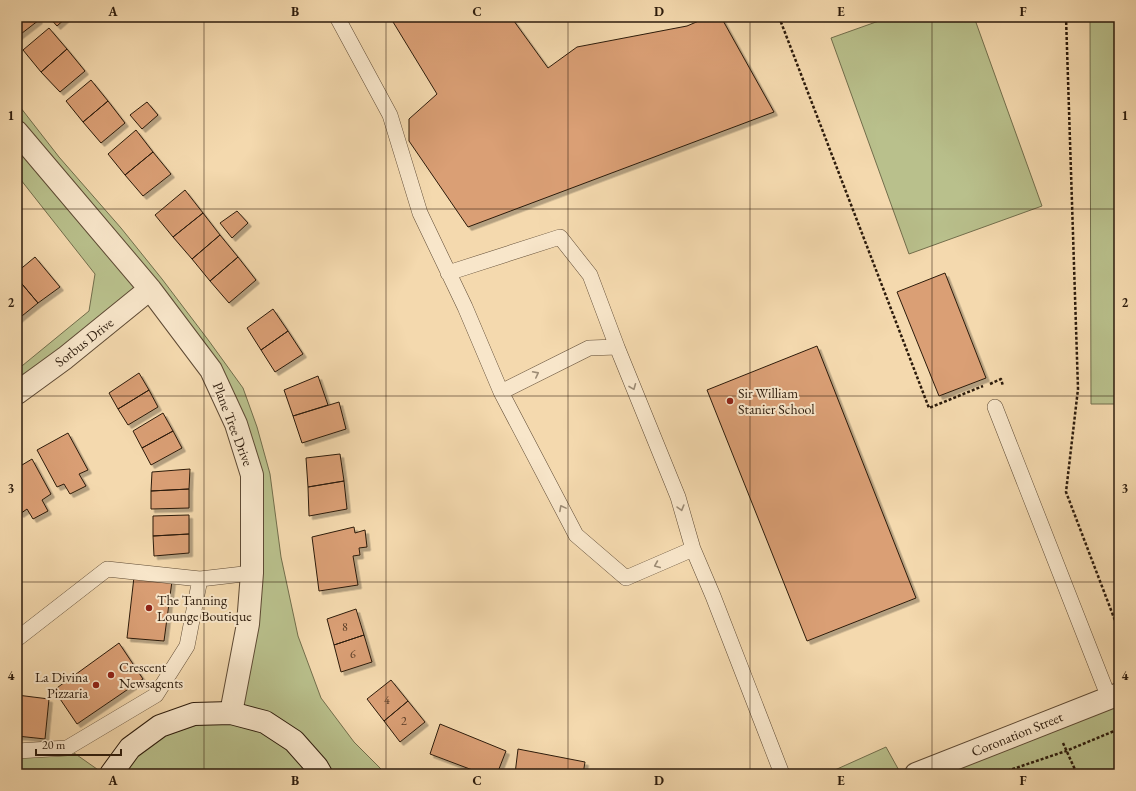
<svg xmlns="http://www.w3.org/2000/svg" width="1136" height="791" viewBox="0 0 1136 791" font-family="'EB Garamond',serif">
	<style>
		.green { fill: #b9c08c; stroke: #726e4c }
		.building { fill: #da9f74; stroke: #2c1b0c; filter: url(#shadow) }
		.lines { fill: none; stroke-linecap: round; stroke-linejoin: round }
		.lane-casing { stroke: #5e4a34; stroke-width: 16 }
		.street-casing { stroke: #5e4a34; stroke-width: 24 }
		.secondary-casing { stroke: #2c1b0c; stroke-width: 24 }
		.path { stroke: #2c1b0c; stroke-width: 2.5; stroke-dasharray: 3 2; stroke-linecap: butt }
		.lane { stroke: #f8e6ca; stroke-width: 15 }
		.street { stroke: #f8e6ca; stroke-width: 22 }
		.secondary { stroke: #f8e6ca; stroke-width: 22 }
		.oneway { stroke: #9c8b74 }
		.grid { fill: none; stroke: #2c1b0c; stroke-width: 1; stroke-opacity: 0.55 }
		.poi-dot { fill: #8f2418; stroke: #f8e6ca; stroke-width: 1.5 }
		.labels { text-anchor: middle; stroke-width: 4; stroke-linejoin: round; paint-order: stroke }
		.number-label { font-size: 12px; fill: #583c26 }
		.street-label { font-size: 14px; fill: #2c1b0c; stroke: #f8e6ca }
		.poi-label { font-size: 14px; fill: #2c1b0c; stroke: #f8e6ca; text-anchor: start }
		.neatline { fill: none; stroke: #2c1b0c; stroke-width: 1.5 }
		.grid-label { font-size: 13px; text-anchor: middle; font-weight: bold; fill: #2c1b0c }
	</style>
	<defs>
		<filter id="shadow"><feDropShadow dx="3.5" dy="3.5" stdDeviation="0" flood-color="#0004"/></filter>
	</defs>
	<rect width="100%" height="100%" fill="#f4d9ae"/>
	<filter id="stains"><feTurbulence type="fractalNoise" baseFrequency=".005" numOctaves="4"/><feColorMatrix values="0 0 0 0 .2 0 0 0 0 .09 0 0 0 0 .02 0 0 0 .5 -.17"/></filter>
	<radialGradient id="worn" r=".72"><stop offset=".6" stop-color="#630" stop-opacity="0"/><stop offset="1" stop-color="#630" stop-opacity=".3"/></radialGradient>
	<path class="green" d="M 890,17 L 974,17 L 1042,206 L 909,254 L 831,38 Z
		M 1090,17 L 1119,17 L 1119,404 L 1091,404 Z
		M 17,103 L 59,157 L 121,228 L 162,279 L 209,341 L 243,388 L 257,427 L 270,474 L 281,557 L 298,636 L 321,698 L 354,742 L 386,774 L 111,774 L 130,748 L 231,713 L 252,573 L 236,424 L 150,290 L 17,393 L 17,370 L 89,311 L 95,274 L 17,175 Z
		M 1119,694 L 1119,774 L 916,774 Z
		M 886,747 L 901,774 L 826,774 Z
		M 67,748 L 104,774 L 17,774 L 17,751 Z"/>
	<path class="building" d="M 17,17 L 37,17 L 39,20 L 17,37 Z
		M 49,17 L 67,17 L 57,26 Z
		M 390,17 L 511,17 L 548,68 L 577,47 L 687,26 L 708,17 L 721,17 L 774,112 L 468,227 L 409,141 L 409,119 L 437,94 Z
		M 49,28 L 67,49 L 41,72 L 23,50 Z
		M 67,49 L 85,71 L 60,92 L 41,72 Z
		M 91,80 L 108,101 L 83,122 L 66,101 Z
		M 108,101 L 125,123 L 101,143 L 83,122 Z
		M 147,102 L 158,115 L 142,129 L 130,115 Z
		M 136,130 L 153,152 L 125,175 L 108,154 Z
		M 153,152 L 171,174 L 143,196 L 125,175 Z
		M 185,190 L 203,213 L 173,237 L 155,215 Z
		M 237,211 L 248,223 L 232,238 L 220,223 Z
		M 203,213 L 220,235 L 192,259 L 173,237 Z
		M 220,235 L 238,257 L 210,281 L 192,259 Z
		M 35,257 L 60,287 L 38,303 L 17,278 L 17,272 Z
		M 238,257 L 256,280 L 229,303 L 210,281 Z
		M 945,273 L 986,378 L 939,396 L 897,292 Z
		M 17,278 L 38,303 L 17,320 Z
		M 273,309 L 288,331 L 261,350 L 247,328 Z
		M 288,331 L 303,354 L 275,372 L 261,350 Z
		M 817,346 L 916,598 L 807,641 L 707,390 Z
		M 139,373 L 149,390 L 118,409 L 109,393 Z
		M 318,376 L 328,405 L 293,416 L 284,390 Z
		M 149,390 L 158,407 L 128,425 L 118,409 Z
		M 339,402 L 346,429 L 302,443 L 293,416 Z
		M 163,413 L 173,431 L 142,448 L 133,431 Z
		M 173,431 L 182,448 L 151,465 L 142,448 Z
		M 68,433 L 88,470 L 79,474 L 86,486 L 70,494 L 64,484 L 57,487 L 37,450 Z
		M 340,454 L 344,481 L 308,487 L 306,458 Z
		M 32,459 L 51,494 L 42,500 L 48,511 L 33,519 L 27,509 L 20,514 L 17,509 L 17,468 Z
		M 190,469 L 189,489 L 151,491 L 152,472 Z
		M 344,481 L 347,509 L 309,516 L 308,487 Z
		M 189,489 L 189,508 L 151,509 L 151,491 Z
		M 189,515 L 189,534 L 153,536 L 153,516 Z
		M 354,527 L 355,533 L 365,530 L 367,547 L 359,548 L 360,555 L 353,556 L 358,585 L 319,591 L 312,537 Z
		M 189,534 L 189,553 L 154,556 L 153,536 Z
		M 134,577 L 172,581 L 164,641 L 127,638 Z
		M 356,609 L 364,635 L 334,645 L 327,619 Z
		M 364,635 L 372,662 L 341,672 L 334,645 Z
		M 119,643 L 143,679 L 77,724 L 54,690 Z
		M 391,680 L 408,701 L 384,721 L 367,699 Z
		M 17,695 L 49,699 L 45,739 L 17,736 Z
		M 408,701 L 425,722 L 400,742 L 384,721 Z
		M 440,724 L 506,751 L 497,774 L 483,774 L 430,754 Z
		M 518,749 L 585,762 L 583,774 L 515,774 Z"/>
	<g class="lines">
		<g class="lane-casing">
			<path id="lane" d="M 337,17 L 390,115 L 420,213 L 465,307 L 501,392 L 576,535 L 626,578 L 693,549
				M 448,273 L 560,237 L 590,275 L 617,347
				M 501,392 L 589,348 L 617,347 L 678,497 L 693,549 L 713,596 L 782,774
				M 995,407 L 1109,698
				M 17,639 L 107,569 L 200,579
				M 17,751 L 67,748 L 156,695 L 187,646 L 200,579 L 252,573"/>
		</g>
		<g class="street-casing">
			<path id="street" d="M 17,132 L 150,289 L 211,370 L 236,424 L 252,475 L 252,573 L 248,624 L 231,713
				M 17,393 L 65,358 L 150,289
				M 916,774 L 1119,694"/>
		</g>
		<g class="secondary-casing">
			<path id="secondary" d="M 111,774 L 130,748 L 160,726 L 194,714 L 231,713 L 265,722 L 294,741 L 317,767 L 321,774"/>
		</g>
		<path class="path" d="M 779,17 L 929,408 L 983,386
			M 1066,17 L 1078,389 L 1066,492 L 1119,631
			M 990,384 L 1001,379 L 1003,386
			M 1063,743 L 1077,774
			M 998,774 L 1066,751 L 1119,729"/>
		<use href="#lane" class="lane"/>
		<use href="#street" class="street"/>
		<use href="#secondary" class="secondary"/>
	</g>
	<defs><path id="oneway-chevron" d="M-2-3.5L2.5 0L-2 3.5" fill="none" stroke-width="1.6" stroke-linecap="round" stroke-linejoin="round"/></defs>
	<g class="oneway">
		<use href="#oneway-chevron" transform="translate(536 374) rotate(-27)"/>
		<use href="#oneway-chevron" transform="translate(633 387) rotate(68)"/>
		<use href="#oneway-chevron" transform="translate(562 508) rotate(-118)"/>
		<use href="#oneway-chevron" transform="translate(681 508) rotate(74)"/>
		<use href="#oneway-chevron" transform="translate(657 565) rotate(157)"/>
	</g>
	<path class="grid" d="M 204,17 L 204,774M 386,17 L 386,774M 568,17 L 568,774M 750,17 L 750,774M 932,17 L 932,774M 17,209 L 1119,209M 17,396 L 1119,396M 17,582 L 1119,582"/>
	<g class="poi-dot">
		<circle cx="730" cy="401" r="4"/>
		<circle cx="149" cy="608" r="4"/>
		<circle cx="111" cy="675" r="4"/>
		<circle cx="96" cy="685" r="4"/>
	</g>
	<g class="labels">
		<g class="number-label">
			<text x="345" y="631">8</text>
			<text x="353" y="658">6</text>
			<text x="387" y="704">4</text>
			<text x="404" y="725">2</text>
		</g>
		<g class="street-label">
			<text transform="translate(84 342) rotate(-38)" y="5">Sorbus Drive</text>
			<text transform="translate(233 424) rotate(69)" y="5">Plane Tree Drive</text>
			<text transform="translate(1017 734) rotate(-22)" y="5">Coronation Street</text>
		</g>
		<g class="poi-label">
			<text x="738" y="398">Sir William<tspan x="738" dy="16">Stanier School</tspan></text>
			<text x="157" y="605">The Tanning<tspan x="157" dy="16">Lounge Boutique</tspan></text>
			<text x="119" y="672">Crescent<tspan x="119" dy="16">Newsagents</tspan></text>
			<text x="88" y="682" text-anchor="end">La Divina<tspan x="88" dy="16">Pizzaria</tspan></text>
		</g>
	</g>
	<rect width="1136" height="791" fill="none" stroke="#f4d9ae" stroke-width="44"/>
	<path d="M36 749v6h85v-6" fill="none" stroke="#2c1b0c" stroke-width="2"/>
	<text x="42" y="749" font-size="12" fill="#2c1b0c" stroke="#f8e6ca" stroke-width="3" paint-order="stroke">20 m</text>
	<rect x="22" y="22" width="1092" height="747" class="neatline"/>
	<g class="grid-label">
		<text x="113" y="16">A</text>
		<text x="295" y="16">B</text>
		<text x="477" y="16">C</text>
		<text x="659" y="16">D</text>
		<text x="841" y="16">E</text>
		<text x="1023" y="16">F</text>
		<text x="11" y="120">1</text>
		<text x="1125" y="120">1</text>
		<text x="11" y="307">2</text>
		<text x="1125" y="307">2</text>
		<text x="11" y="493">3</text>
		<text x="1125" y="493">3</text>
		<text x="11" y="680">4</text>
		<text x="1125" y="680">4</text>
		<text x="113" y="785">A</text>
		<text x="295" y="785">B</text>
		<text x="477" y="785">C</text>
		<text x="659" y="785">D</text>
		<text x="841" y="785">E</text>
		<text x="1023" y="785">F</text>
	</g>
	<rect width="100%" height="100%" filter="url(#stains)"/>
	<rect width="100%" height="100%" fill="url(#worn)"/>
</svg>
